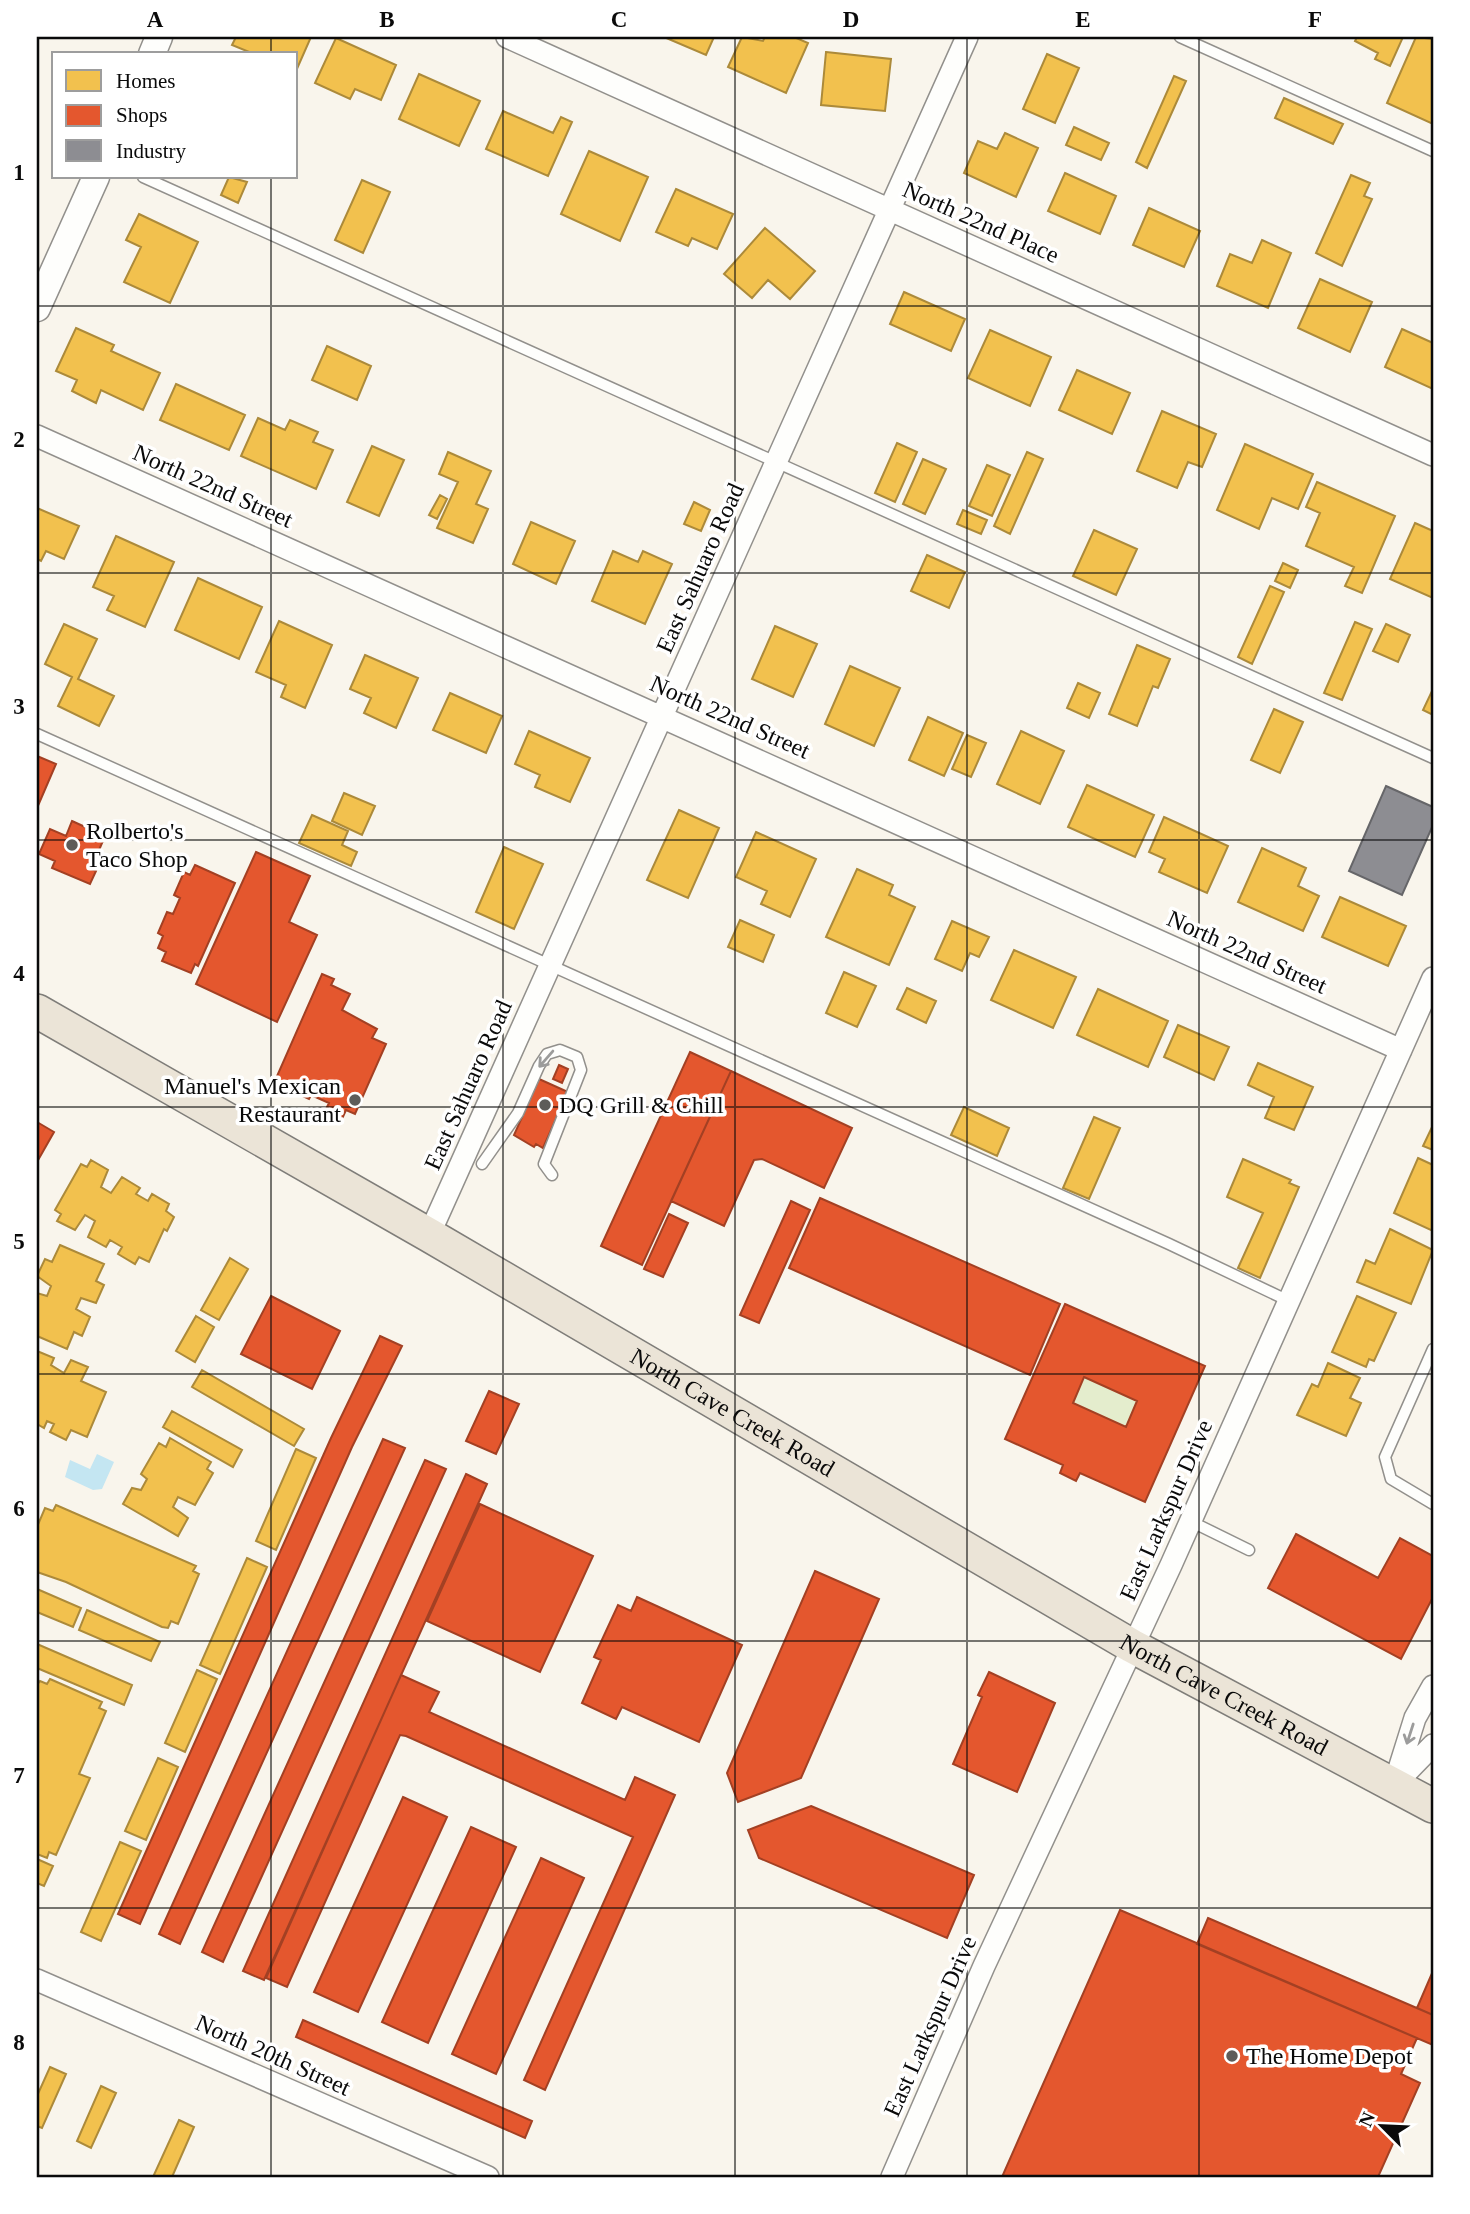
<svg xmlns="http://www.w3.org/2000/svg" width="1470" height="2214" viewBox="0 0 1470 2214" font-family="Georgia,serif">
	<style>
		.green { fill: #e4edcd }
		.water { fill: #c4e6f2 }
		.homes { fill: #f2c14e; stroke: #ac8a3a; stroke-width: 2 }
		.shops { fill: #e4572e; stroke: #a34023; stroke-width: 2; fill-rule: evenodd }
		.industry { fill: #8d8d92; stroke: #666669; stroke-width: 2 }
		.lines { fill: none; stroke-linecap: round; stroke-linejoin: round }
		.service-casing { stroke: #92908c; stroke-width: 13 }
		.minor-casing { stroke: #92908c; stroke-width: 24 }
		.tertiary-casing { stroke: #92908c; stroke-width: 29 }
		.primary-casing { stroke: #7f7d79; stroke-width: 36 }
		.service { stroke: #fefefc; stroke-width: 10 }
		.minor { stroke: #fefefc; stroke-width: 21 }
		.tertiary { stroke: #fefefc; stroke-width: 26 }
		.primary { stroke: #ebe4d7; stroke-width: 33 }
		.oneway { stroke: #9c9c9b }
		.grid { fill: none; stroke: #0a0a0a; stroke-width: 2; stroke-opacity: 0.55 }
		.poi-dot { fill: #5e5c59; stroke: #fff; stroke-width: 2.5 }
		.labels { text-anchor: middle; stroke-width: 7; stroke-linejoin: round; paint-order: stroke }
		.street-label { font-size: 24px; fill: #0a0a0a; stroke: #fff }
		.poi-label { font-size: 24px; fill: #0a0a0a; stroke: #fff; text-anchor: start }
		.neatline { fill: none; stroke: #0a0a0a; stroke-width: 2.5 }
		.grid-label { font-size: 23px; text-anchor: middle; font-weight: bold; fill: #0a0a0a }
	</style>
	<rect width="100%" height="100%" fill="#f9f5ec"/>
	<path class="green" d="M 1084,1377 L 1137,1401 L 1126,1427 L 1073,1403 Z"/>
	<path class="water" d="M 97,1454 L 114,1462 L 102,1489 L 93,1490 L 65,1477 L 70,1460 L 90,1469 Z"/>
	<path class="homes" d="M 236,37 L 311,37 L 296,71 L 296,54 L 254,54 L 232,45 Z
		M 664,37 L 714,37 L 706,55 Z
		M 742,37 L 763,41 L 765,37 L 794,37 L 808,43 L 786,93 L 728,67 Z
		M 1357,37 L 1403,37 L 1390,66 L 1375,59 L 1378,53 L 1355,41 Z
		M 1416,37 L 1433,39 L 1433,124 L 1387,103 Z
		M 336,38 L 396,65 L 381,100 L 355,89 L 350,99 L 315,83 Z
		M 826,52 L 891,59 L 885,111 L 821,105 Z
		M 1047,54 L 1079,68 L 1055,123 L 1023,109 Z
		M 419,74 L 480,101 L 459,146 L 399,119 Z
		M 1174,76 L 1186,81 L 1147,168 L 1136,162 Z
		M 1284,98 L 1343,124 L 1333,144 L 1275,118 Z
		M 503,111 L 553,133 L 561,117 L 572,122 L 548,176 L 486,149 Z
		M 1074,127 L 1109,143 L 1101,160 L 1066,145 Z
		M 1005,133 L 1038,148 L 1016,197 L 964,173 L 978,141 L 997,149 Z
		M 589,151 L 648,177 L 620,241 L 561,214 Z
		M 1065,173 L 1116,196 L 1100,234 L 1048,211 Z
		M 1351,175 L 1370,183 L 1364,196 L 1372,199 L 1342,266 L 1316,253 Z
		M 229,177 L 247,182 L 238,203 L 221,195 Z
		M 362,180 L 390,192 L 363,253 L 335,240 Z
		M 676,189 L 733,214 L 717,249 L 692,238 L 688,246 L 656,232 Z
		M 1149,208 L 1200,231 L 1184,267 L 1133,245 Z
		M 139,214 L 198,242 L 170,303 L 124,282 L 141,247 L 126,240 Z
		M 765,228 L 815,271 L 790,299 L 768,280 L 752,298 L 724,274 Z
		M 1262,240 L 1291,253 L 1268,308 L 1217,286 L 1230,254 L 1252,263 Z
		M 1320,279 L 1372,302 L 1350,352 L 1298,328 Z
		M 904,292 L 965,319 L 951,351 L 890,324 Z
		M 76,328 L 114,345 L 111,351 L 160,373 L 143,410 L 101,390 L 96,403 L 72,391 L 77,380 L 56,371 Z
		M 1402,329 L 1433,343 L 1433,389 L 1385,367 Z
		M 990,330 L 1051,357 L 1030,406 L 968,378 Z
		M 327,346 L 371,366 L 357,400 L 312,380 Z
		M 1077,370 L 1130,393 L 1112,434 L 1059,410 Z
		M 176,384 L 245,415 L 229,450 L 160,420 Z
		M 1162,411 L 1216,434 L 1202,467 L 1188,462 L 1177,488 L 1137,471 Z
		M 258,418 L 285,430 L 290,420 L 318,432 L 313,442 L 333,450 L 316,489 L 241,456 Z
		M 897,443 L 917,452 L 895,502 L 875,493 Z
		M 1245,444 L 1313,474 L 1298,509 L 1272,498 L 1259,529 L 1217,510 Z
		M 372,446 L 404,460 L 379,516 L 347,502 Z
		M 448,452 L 491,471 L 476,504 L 488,509 L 473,543 L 437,528 L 458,482 L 439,474 Z
		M 1027,452 L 1043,459 L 1010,534 L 994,526 Z
		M 923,459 L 946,469 L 925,514 L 903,504 Z
		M 987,465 L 1010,475 L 992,516 L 969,506 Z
		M 1317,482 L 1395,516 L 1362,593 L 1345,586 L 1354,567 L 1306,546 L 1320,513 L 1306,507 Z
		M 440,495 L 447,499 L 437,519 L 429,515 Z
		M 694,502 L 710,510 L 701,531 L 684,524 Z
		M 37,508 L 79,526 L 64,559 L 46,551 L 41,561 L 37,559 Z
		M 963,510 L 987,520 L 981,534 L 957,524 Z
		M 531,522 L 575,541 L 556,584 L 513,564 Z
		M 1415,523 L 1433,531 L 1433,598 L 1390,579 Z
		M 1094,530 L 1137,549 L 1116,595 L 1073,576 Z
		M 116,536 L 174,562 L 145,627 L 107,610 L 114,596 L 93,587 Z
		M 613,551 L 638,562 L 643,551 L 672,564 L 645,624 L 592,601 Z
		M 927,555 L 965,572 L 949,608 L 911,591 Z
		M 1283,563 L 1298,570 L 1290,588 L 1275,581 Z
		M 198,578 L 262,607 L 239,659 L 175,630 Z
		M 1270,586 L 1284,592 L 1252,664 L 1238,657 Z
		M 279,621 L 332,645 L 305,708 L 281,697 L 286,685 L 256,672 Z
		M 1355,622 L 1372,629 L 1342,700 L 1324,693 Z
		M 64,624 L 97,639 L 78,679 L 114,696 L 99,726 L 58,706 L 72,677 L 45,664 Z
		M 1386,624 L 1410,635 L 1398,662 L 1373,651 Z
		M 775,626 L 817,644 L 793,697 L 752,679 Z
		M 1137,645 L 1170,659 L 1158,688 L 1153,686 L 1137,726 L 1109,714 Z
		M 365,655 L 418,678 L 396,728 L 364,713 L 371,698 L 350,689 Z
		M 850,666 L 900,688 L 874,746 L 825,724 Z
		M 1078,683 L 1100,693 L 1089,718 L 1067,708 Z
		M 1433,689 L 1433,715 L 1423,710 Z
		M 450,693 L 502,716 L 486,753 L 433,730 Z
		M 1274,709 L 1303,722 L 1280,773 L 1251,760 Z
		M 928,717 L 963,733 L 944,776 L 909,760 Z
		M 529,731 L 590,758 L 570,802 L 535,787 L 540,775 L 515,764 Z
		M 1021,731 L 1064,751 L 1040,804 L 997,784 Z
		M 967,735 L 986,743 L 971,777 L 952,769 Z
		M 1087,785 L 1154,815 L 1135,857 L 1068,827 Z
		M 344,793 L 375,806 L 362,835 L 332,821 Z
		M 679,810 L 719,828 L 688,898 L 647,880 Z
		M 312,815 L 348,831 L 342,845 L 357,852 L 351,866 L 299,843 Z
		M 1164,817 L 1228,846 L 1207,893 L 1159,872 L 1165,859 L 1149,852 Z
		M 756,832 L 816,859 L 790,917 L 761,904 L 767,891 L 736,877 Z
		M 504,847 L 543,864 L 514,929 L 476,912 Z
		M 1262,848 L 1306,868 L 1298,886 L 1319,896 L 1303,931 L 1238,902 Z
		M 857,869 L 893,885 L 889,895 L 915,907 L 889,965 L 826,937 Z
		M 1340,897 L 1406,926 L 1388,966 L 1322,937 Z
		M 740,920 L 774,935 L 763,962 L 728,947 Z
		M 952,921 L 989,937 L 979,957 L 970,953 L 962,971 L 935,959 Z
		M 1014,950 L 1076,977 L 1053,1028 L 991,1000 Z
		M 844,972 L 876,986 L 857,1027 L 826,1013 Z
		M 907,988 L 936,1001 L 926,1023 L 897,1009 Z
		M 1098,989 L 1168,1021 L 1148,1067 L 1077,1035 Z
		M 1178,1025 L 1229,1047 L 1214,1080 L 1164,1057 Z
		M 1258,1063 L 1313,1087 L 1294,1130 L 1265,1118 L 1274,1097 L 1248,1085 Z
		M 964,1107 L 1009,1128 L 997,1156 L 951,1135 Z
		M 1094,1117 L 1120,1128 L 1089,1199 L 1063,1188 Z
		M 1433,1125 L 1433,1150 L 1423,1146 Z
		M 1418,1158 L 1433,1165 L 1433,1231 L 1394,1213 Z
		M 1243,1159 L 1291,1180 L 1289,1183 L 1299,1187 L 1260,1278 L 1238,1268 L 1263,1213 L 1227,1197 Z
		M 91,1160 L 108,1170 L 101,1187 L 111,1193 L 122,1177 L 140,1188 L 136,1194 L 148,1201 L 152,1194 L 169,1204 L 166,1211 L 174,1217 L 167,1231 L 164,1229 L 149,1262 L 139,1257 L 135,1264 L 118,1254 L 122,1247 L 110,1240 L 106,1247 L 88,1237 L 95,1221 L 85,1215 L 75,1230 L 57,1221 L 61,1214 L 55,1210 L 81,1164 L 87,1167 Z
		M 1390,1229 L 1433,1250 L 1411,1304 L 1357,1282 L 1366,1260 L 1375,1264 Z
		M 60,1245 L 104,1264 L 96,1281 L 104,1285 L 96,1303 L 81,1298 L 76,1309 L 90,1317 L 82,1336 L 74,1332 L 67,1349 L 37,1336 L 37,1293 L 47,1296 L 51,1286 L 37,1276 L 45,1259 L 52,1262 Z
		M 230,1258 L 248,1269 L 219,1320 L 201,1310 Z
		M 1357,1296 L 1396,1313 L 1374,1361 L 1369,1359 L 1366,1367 L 1332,1352 Z
		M 196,1316 L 214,1327 L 195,1362 L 176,1351 Z
		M 37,1351 L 54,1358 L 51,1365 L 64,1373 L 71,1360 L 88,1367 L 81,1381 L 106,1392 L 87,1437 L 71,1430 L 66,1440 L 50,1432 L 54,1424 L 47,1421 L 44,1428 L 37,1424 Z
		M 1328,1363 L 1360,1378 L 1350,1398 L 1361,1403 L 1346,1436 L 1297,1415 L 1312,1384 L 1318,1387 Z
		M 202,1370 L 304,1429 L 294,1446 L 192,1387 Z
		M 172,1411 L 242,1450 L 233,1467 L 163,1427 Z
		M 170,1438 L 211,1462 L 207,1469 L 213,1473 L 195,1505 L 178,1497 L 173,1507 L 188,1518 L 178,1536 L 123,1504 L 132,1488 L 141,1490 L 147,1479 L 141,1474 L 159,1443 L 166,1447 Z
		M 296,1449 L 316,1458 L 276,1550 L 256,1541 Z
		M 56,1505 L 196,1566 L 193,1571 L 199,1574 L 178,1624 L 171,1621 L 168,1628 L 162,1627 L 66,1582 L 37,1572 L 37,1527 L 45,1508 L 53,1511 Z
		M 247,1558 L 267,1567 L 220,1674 L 200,1665 Z
		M 37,1589 L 81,1608 L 73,1627 L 37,1612 Z
		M 87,1610 L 160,1642 L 151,1661 L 79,1630 Z
		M 37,1644 L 132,1685 L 124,1705 L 37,1668 Z
		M 197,1670 L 217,1679 L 185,1752 L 165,1743 Z
		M 50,1679 L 102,1702 L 99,1708 L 106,1711 L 79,1774 L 90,1778 L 56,1855 L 49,1852 L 47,1858 L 37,1854 L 37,1685 L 40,1681 L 47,1684 Z
		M 158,1758 L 178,1767 L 146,1840 L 125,1831 Z
		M 120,1842 L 141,1851 L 101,1941 L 81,1932 Z
		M 37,1859 L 53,1866 L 44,1886 L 37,1883 Z
		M 50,2067 L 66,2074 L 42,2128 L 37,2126 L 37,2096 Z
		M 101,2086 L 116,2093 L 91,2148 L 77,2141 Z
		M 179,2120 L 194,2127 L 172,2177 L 153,2177 Z"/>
	<path class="shops" d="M 37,756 L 56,764 L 37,808 Z
		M 72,821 L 105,836 L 91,869 L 96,871 L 90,884 L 52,868 L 55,861 L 39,854 L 50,829 L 66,836 Z
		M 256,852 L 310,876 L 289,922 L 317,935 L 277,1022 L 196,984 Z
		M 195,865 L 235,883 L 198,966 L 195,964 L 191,973 L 162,961 L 166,952 L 158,948 L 163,936 L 158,933 L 167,912 L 173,914 L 180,898 L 174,895 L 184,872 L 190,875 Z
		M 322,974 L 334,979 L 331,985 L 350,994 L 342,1010 L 377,1029 L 372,1038 L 386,1044 L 355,1114 L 346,1110 L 342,1119 L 325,1111 L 329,1103 L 311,1095 L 309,1099 L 274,1083 Z
		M 690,1052 L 731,1071 L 642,1265 L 601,1246 Z
		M 559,1065 L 568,1069 L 562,1083 L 553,1079 Z
		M 731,1071 L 852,1128 L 824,1188 L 762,1159 L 754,1160 L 724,1226 L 671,1201 Z
		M 539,1079 L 568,1092 L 543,1148 L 536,1144 L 534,1147 L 514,1135 Z
		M 37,1122 L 54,1132 L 37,1162 Z
		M 820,1198 L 1060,1304 L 1030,1375 L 789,1268 Z
		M 791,1201 L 810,1210 L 759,1323 L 740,1315 Z
		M 669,1214 L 688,1223 L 663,1277 L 644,1269 Z
		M 271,1296 L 340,1331 L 312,1389 L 241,1354 Z
		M 1065,1304 L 1205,1366 L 1145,1502 L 1080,1473 L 1076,1481 L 1060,1473 L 1063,1465 L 1005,1439 ZM 1084,1377 L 1137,1401 L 1126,1427 L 1073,1403 Z
		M 380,1336 L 402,1346 L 352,1447 L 140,1924 L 118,1914 L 331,1438 Z
		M 489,1391 L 519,1404 L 496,1454 L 466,1441 Z
		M 383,1439 L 405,1448 L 180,1944 L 159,1934 Z
		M 425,1460 L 446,1469 L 223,1962 L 202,1952 Z
		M 466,1474 L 487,1484 L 264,1980 L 243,1971 Z
		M 480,1504 L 593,1556 L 540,1672 L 427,1621 Z
		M 1296,1534 L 1378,1578 L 1400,1538 L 1433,1556 L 1433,1597 L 1401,1659 L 1268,1588 Z
		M 815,1571 L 879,1599 L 801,1778 L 738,1802 L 727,1773 Z
		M 637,1597 L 742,1645 L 699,1742 L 622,1707 L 616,1719 L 582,1703 L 601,1660 L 594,1657 L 618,1605 L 631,1611 Z
		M 989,1672 L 1055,1703 L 1017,1792 L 953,1764 L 982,1697 L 978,1695 Z
		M 401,1675 L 439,1692 L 429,1712 L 625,1800 L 635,1777 L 675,1795 L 545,2090 L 524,2080 L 633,1837 L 406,1736 L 400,1735 L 287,1987 L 266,1978 Z
		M 403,1797 L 447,1817 L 358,2012 L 314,1992 Z
		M 811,1806 L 974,1875 L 947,1938 L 759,1858 L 748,1830 Z
		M 471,1827 L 516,1847 L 428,2043 L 382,2022 Z
		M 541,1858 L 584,1878 L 496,2074 L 452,2054 Z
		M 1120,1910 L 1417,2038 L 1401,2074 L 1420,2083 L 1378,2177 L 1002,2177 Z
		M 1208,1918 L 1433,2015 L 1433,2045 L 1197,1944 Z
		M 1433,1971 L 1433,2015 L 1417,2008 Z
		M 303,2020 L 532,2121 L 525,2138 L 296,2037 Z"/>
	<path class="industry" d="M 1386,786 L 1433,807 L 1433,825 L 1402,895 L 1349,871 Z"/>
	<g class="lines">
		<g class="service-casing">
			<path id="service" d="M 1180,37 L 1433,151
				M 143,177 L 1433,758
				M 37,734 L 1169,1244 L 1289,1301
				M 482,1164 L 518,1113 L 539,1066 L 547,1054 L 560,1050 L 577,1057 L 581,1070 L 544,1164 L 552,1175
				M 1433,1349 L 1385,1457 L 1391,1479 L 1433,1504
				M 1190,1521 L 1249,1550"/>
		</g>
		<g class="minor-casing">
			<path id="minor" d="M 507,37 L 1433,455
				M 37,436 L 1401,1050
				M 429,1235 L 967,37
				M 1398,1781 L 1433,1745
				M 1394,1785 L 1415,1718 L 1433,1686
				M 37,1980 L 488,2177
				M 892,2177 L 984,1966 L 1171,1565 L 1433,978"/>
		</g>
		<g class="tertiary-casing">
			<path id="tertiary" d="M 152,54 L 159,37
				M 37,308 L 96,177"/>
		</g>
		<g class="primary-casing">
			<g id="primary">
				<path id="s1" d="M 37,1011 L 429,1235 L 1132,1646 L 1433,1806"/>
			</g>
		</g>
		<use href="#service" class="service"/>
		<use href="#minor" class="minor"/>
		<use href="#tertiary" class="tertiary"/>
		<use href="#primary" class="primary"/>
	</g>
	<defs><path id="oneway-shaft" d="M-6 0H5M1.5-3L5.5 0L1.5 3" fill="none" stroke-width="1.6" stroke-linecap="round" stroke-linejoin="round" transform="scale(1.75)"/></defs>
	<g class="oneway">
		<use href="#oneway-shaft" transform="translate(546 1059) rotate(131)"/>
		<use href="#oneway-shaft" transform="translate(1410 1734) rotate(108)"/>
	</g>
	<path class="grid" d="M 271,37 L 271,54M 503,37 L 503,2177M 735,37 L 735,2177M 967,37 L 967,2177M 1199,37 L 1199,2177M 271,177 L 271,2177M 37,306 L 1433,306M 37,573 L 1433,573M 37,840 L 1433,840M 37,1107 L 1433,1107M 37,1374 L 1433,1374M 37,1641 L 1433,1641M 37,1908 L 1433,1908"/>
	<g class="poi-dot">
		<circle cx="72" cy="845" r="7"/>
		<circle cx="355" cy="1100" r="7"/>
		<circle cx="545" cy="1105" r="7"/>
		<circle cx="1232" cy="2056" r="7"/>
	</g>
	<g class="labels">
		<g class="street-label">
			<text transform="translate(981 222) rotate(24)" y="8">North 22nd Place</text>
			<text transform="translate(213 486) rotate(24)" y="8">North 22nd Street</text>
			<text transform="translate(700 568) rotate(-66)" y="8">East Sahuaro Road</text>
			<text transform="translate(730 717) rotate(24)" y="8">North 22nd Street</text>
			<text transform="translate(1247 952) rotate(24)" y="8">North 22nd Street</text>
			<text transform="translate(468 1085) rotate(-66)" y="8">East Sahuaro Road</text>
			<text dy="8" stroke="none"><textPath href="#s1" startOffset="803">North Cave Creek Road</textPath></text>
			<text transform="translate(1166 1510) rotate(-66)" y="8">East Larkspur Drive</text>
			<text dy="8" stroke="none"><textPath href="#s1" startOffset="1370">North Cave Creek Road</textPath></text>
			<text transform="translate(930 2026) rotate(-66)" y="8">East Larkspur Drive</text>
			<text transform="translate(273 2055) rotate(24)" y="8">North 20th Street</text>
		</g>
		<g class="poi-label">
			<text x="86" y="839">Rolberto's<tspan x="86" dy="28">Taco Shop</tspan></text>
			<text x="341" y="1094" text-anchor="end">Manuel's Mexican<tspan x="341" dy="28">Restaurant</tspan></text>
			<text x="559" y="1113">DQ Grill &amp; Chill</text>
			<text x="1246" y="2064">The Home Depot</text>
		</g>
	</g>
	<rect width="1470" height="2214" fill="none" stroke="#ffffff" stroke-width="77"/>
	<rect x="52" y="52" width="245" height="126" fill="#ffffff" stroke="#9d9d9d" stroke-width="2"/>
	<rect x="66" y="70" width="35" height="21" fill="#f2c14e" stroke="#9d9d9d" stroke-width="2"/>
	<text x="116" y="88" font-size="21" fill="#0a0a0a">Homes</text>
	<rect x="66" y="105" width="35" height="21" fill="#e4572e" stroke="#9d9d9d" stroke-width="2"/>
	<text x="116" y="122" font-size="21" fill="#0a0a0a">Shops</text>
	<rect x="66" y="140" width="35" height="21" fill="#8d8d92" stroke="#9d9d9d" stroke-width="2"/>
	<text x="116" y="158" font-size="21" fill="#0a0a0a">Industry</text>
	<g transform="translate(1382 2126) rotate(294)" stroke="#ffffff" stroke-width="5" paint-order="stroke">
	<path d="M0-5L12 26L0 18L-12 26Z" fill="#0a0a0a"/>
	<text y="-10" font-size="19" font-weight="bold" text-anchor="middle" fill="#0a0a0a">N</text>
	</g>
	<rect x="38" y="38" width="1394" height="2138" class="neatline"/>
	<g class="grid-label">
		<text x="155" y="27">A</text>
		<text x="387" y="27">B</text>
		<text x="619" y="27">C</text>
		<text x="851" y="27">D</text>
		<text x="1083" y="27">E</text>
		<text x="1315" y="27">F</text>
		<text x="19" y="180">1</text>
		<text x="19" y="447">2</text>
		<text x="19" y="714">3</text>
		<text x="19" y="981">4</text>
		<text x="19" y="1249">5</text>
		<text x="19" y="1516">6</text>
		<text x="19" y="1783">7</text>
		<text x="19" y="2050">8</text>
	</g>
</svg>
